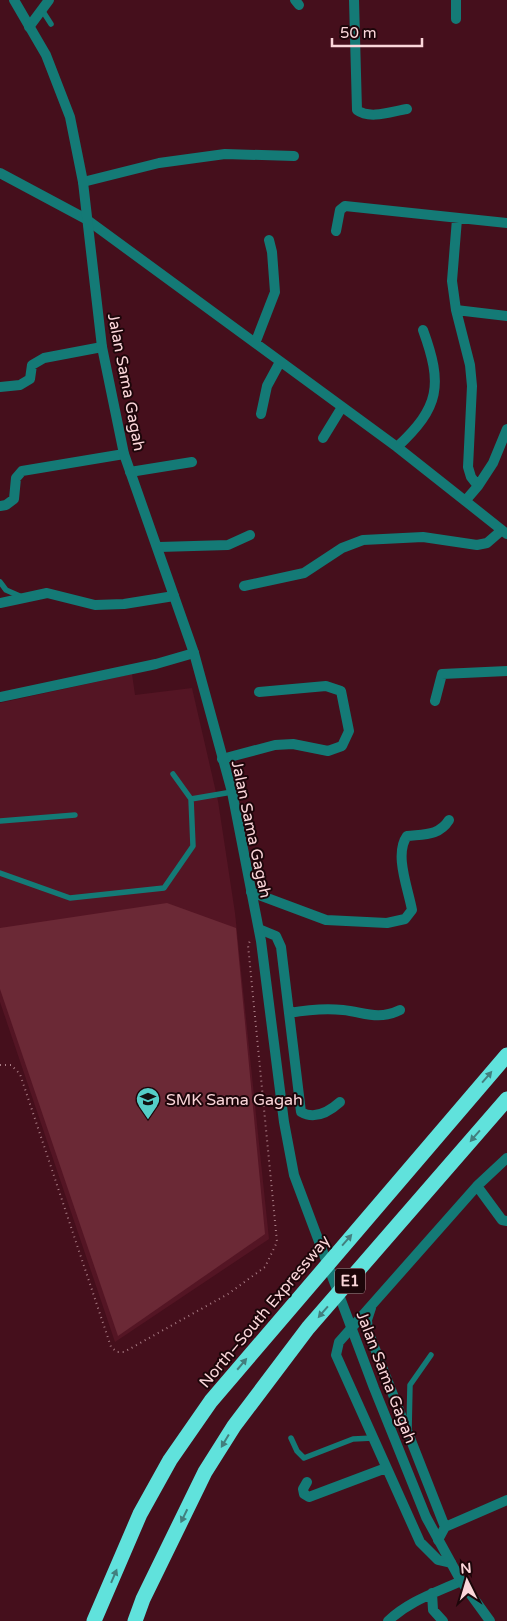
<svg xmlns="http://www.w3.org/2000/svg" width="507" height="1621" viewBox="0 0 507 1621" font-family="'Varela Round',sans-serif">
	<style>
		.built { fill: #541524 }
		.green { fill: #6b2936 }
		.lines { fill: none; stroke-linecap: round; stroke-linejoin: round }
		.path { stroke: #a87b84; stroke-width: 2; stroke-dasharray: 1 4; stroke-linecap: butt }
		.service { stroke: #147a76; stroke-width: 5.5 }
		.minor { stroke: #147a76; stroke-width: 10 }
		.tertiary { stroke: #147a76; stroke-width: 10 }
		.motorway { stroke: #60e2dc; stroke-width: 15 }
		.oneway { fill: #427f7e }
		.labels { text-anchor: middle; stroke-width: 4; stroke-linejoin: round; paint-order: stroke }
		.shield { fill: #1d060a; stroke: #b8989c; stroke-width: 1 }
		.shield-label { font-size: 15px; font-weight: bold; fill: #fbd6da }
		.street-label { font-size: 16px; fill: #fbd6da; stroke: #1d060a }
		.poi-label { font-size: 16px; fill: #fbd6da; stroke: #1d060a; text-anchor: start }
	</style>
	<rect width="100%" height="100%" fill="#450f1c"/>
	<path class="built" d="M 132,674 L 135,695 L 192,688 L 218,801 L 235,913 L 269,1239 L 115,1342 L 0,1002 L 0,703 Z"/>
	<path class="green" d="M 167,903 L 236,928 L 265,1234 L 118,1336 L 0,989 L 0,928 Z"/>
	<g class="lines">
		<path class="path" d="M 0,1065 L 11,1065 L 20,1074 L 111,1347 L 117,1352 L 124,1352 L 228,1294 L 265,1267 L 277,1242 L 248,945 L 250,941"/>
		<path class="service" d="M 42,10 L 51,24
			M 0,582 L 6,590 L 22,597
			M 173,774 L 191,799
			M 0,821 L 75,815
			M 0,873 L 70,898 L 164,888 L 193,846 L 191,799 L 232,792
			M 409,1431 L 410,1385 L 431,1355
			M 291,1438 L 297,1451 L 304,1458 L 353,1439 L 373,1438"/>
		<path class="minor" d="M 295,0 L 299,5
			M 354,0 L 357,110 C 370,120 393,111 407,109
			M 456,0 L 456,19
			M 29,27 L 49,0
			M 0,173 L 86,219 L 397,447 L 507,534
			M 83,182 L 159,163 L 225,154 L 294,156
			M 457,219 L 452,281 L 456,310 L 470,365 L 472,386 L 468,467 L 471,477 L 478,486
			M 336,231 L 340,210 L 345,206 L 507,223
			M 456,310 L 507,316
			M 256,341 L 275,292 L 272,252 L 269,240
			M 0,387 L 20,385 L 30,379 L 32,365 L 44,358 L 102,347
			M 261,414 L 267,386 L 280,362
			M 323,438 L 342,407
			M 397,447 C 440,407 443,385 423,330
			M 130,472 L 192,462
			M 466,500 L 478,486 L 493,463 L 507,429
			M 0,506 L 6,505 L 14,499 L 16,478 L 22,471 L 124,454
			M 159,547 L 228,545 L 250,535
			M 244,586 L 304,573 L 342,548 L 363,540 L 423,537 L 477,545 L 487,543 L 502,530
			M 0,603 L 47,593 L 95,605 L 124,604 L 174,596
			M 0,697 L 156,664 L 194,653
			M 435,701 L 442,674 L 507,671
			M 222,759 L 275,745 L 293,744 L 328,751 L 342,746 L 349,731 L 341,691 L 326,686 L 259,692
			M 251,892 L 326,920 L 387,923 L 405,919 L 412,910 C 408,888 394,854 407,836 C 424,834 439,836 449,820
			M 259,929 L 276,936 L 281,947 L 301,1112 C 315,1120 330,1111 340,1102
			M 289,1013 C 306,1010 325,1008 343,1010 C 364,1012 377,1021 400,1010
			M 477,1186 L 502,1220 L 507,1221
			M 371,1308 L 367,1320 L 368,1331 L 445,1527
			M 307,1482 L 303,1489 L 304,1494 L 309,1497 L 386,1468
			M 438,1540 L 445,1527 L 507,1500
			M 451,1563 L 438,1560 L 420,1542 L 336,1355 L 339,1342 L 477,1186 L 507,1158
			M 432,1593 L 433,1610 L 443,1621
			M 388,1621 C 409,1601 435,1593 461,1581"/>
		<path class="tertiary" d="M 14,0 L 46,55 L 70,117 L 83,182 L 102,347 L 124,454 L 194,653 L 232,792 L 261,941 L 284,1122 L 294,1175 L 374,1388 L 426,1517 L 461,1581 L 490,1621"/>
		<path class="motorway" d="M 94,1621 L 140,1514 L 170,1460 L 211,1401 L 507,1055
			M 135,1621 L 143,1599 L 205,1472 L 234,1426 L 308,1328 L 507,1099"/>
	</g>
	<defs><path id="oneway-solid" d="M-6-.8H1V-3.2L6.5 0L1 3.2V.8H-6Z" transform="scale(1.25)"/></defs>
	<g class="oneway">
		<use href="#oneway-solid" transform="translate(487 1077) rotate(-49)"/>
		<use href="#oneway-solid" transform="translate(475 1136) rotate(131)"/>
		<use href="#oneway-solid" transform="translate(347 1240) rotate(-49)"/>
		<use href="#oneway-solid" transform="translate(323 1312) rotate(131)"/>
		<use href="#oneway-solid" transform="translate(242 1364) rotate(-50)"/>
		<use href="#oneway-solid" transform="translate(225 1441) rotate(121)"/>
		<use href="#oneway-solid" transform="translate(184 1516) rotate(116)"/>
		<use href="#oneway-solid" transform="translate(114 1576) rotate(-67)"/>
	</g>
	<defs>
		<g id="school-pin" transform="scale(1.25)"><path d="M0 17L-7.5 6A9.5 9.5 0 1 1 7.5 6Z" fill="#54cdc7" stroke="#1d060a"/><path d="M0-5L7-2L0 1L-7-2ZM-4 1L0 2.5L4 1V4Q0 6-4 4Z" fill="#111"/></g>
	</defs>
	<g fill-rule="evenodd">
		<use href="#school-pin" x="148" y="1099"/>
	</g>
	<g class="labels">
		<rect class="shield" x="335" y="1268.5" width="30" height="25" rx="4"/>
		<g class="shield-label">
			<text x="350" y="1286">E1</text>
		</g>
		<g class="street-label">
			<text transform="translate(127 382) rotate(79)" y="6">Jalan Sama Gagah</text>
			<text transform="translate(252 829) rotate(78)" y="6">Jalan Sama Gagah</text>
			<text transform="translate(264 1311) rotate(-50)" y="6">North–South Expressway</text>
			<text transform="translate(387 1377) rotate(69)" y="6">Jalan Sama Gagah</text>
		</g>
		<g class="poi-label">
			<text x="166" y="1105">SMK Sama Gagah</text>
		</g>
	</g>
	<g transform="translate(467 1581) rotate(355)" stroke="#1d060a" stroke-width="4" paint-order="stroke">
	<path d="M0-4L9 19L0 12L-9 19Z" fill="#fbd6da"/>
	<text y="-8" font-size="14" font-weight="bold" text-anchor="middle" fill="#fbd6da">N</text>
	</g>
	<path d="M332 38v8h90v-8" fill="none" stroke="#fbd6da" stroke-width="2.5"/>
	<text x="340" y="38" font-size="15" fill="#fbd6da" stroke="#1d060a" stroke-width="4" paint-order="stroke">50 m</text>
</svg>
